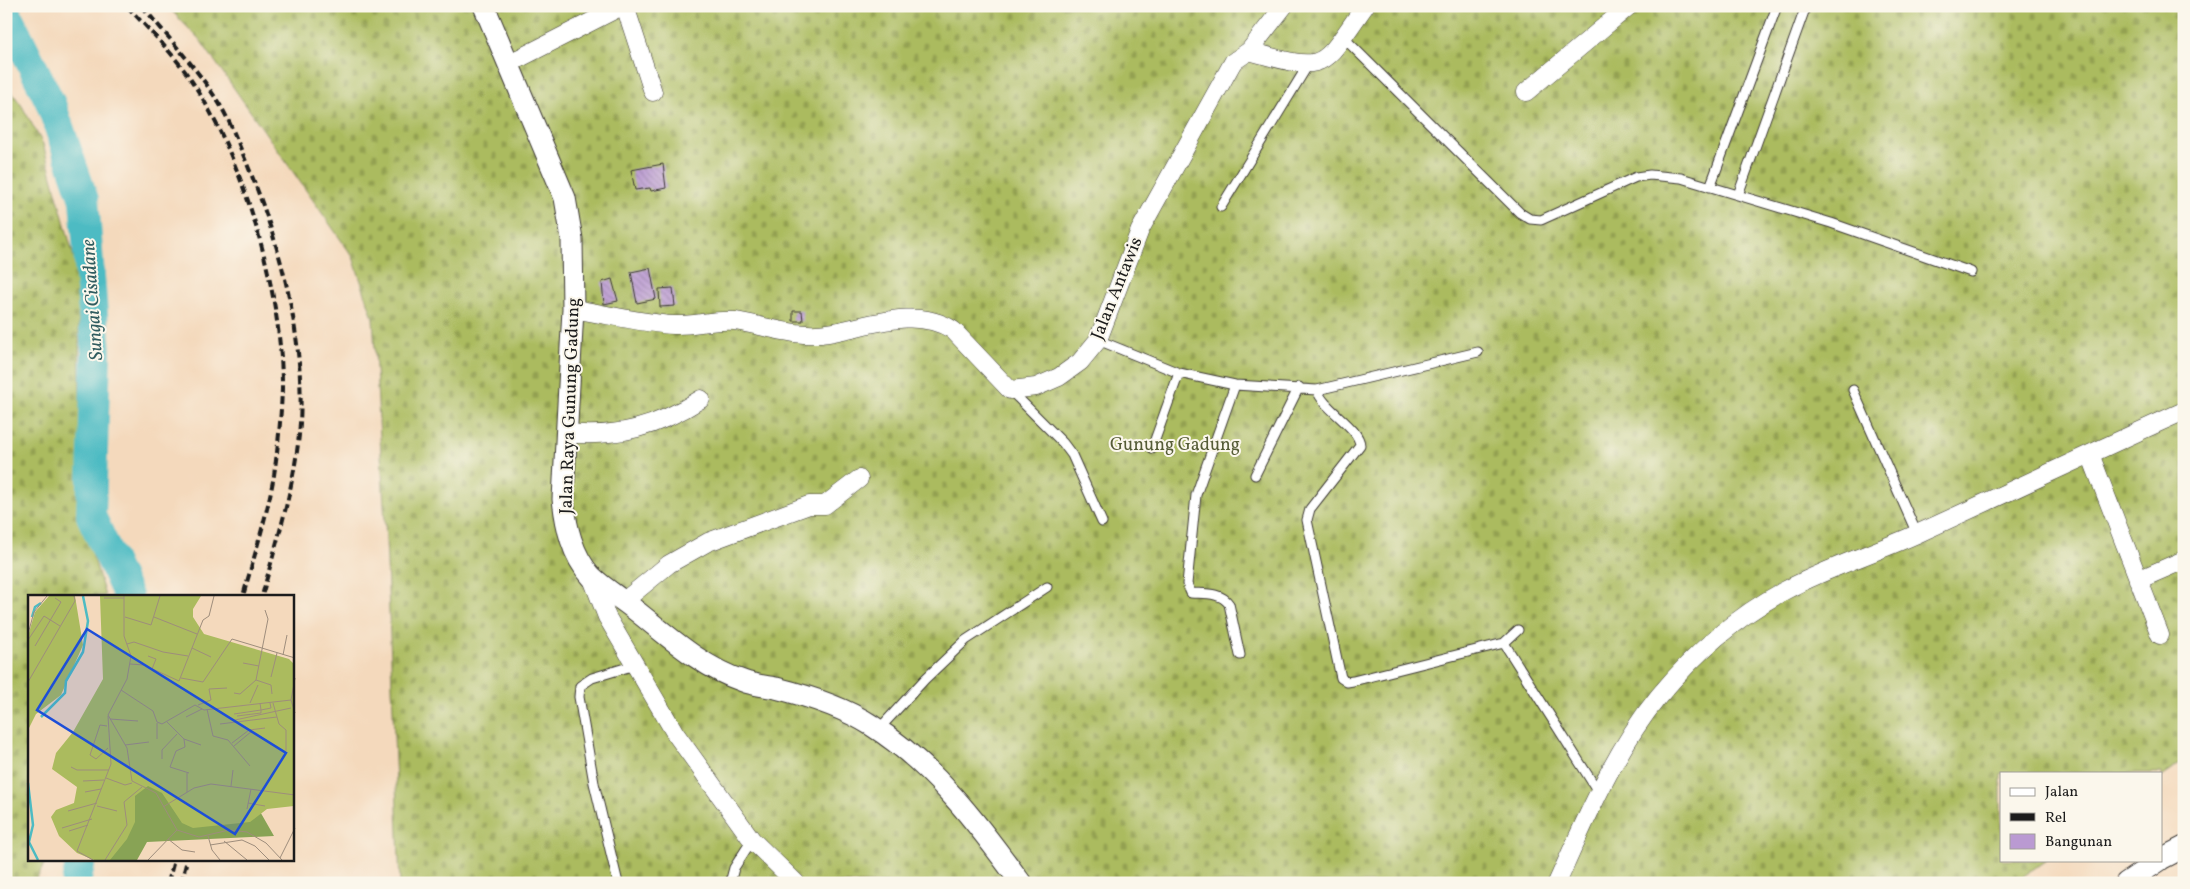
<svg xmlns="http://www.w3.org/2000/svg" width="2190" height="889" viewBox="0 0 2190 889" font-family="Vollkorn,serif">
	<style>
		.cemetery { fill: url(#cemetery-stones); stroke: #646c3d }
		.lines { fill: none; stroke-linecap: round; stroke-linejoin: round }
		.river { stroke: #4dbbc3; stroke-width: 30 }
		.building { fill: url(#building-back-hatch) }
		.service-casing { stroke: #3c3834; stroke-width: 11 }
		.minor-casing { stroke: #3c3834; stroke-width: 19 }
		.tertiary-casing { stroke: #3c3834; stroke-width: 23 }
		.service { stroke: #fff; stroke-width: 9 }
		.minor { stroke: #fff; stroke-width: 18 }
		.tertiary { stroke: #fff; stroke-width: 21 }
		.rail { stroke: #1c1c1c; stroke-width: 4; stroke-dasharray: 8 4; stroke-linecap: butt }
		.labels { text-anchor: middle; stroke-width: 4; stroke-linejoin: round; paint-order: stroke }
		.street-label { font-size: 18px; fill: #1c1c1c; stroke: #fbf7ec }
		.park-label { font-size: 18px; fill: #555c36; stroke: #fbf7ec }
		.water-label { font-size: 19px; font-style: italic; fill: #305c5f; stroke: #fbf7ec }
		.inset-river { fill: none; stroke: #4dbbc3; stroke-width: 2.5 }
		.inset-road { fill: none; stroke: #9e8d7c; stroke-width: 1 }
		.view { fill: #1d4ed8; fill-opacity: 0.15; stroke: #1d4ed8; stroke-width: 2.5 }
		.inset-edge { fill: none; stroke: #1c1c1c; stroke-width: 2.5 }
	</style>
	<defs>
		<pattern id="cemetery-stones" width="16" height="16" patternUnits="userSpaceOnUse" patternTransform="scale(1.25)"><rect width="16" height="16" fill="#abbb5e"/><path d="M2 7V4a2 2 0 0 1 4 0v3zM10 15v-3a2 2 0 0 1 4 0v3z" fill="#93a051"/></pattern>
		<pattern id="building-back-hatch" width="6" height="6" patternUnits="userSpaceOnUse" patternTransform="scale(1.25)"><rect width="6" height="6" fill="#ba9ad2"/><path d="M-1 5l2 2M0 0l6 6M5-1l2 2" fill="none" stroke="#967daa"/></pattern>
	</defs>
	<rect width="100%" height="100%" fill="#fbf7ec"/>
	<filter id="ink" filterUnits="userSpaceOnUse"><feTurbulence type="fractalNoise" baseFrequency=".02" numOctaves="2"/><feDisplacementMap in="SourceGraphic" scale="10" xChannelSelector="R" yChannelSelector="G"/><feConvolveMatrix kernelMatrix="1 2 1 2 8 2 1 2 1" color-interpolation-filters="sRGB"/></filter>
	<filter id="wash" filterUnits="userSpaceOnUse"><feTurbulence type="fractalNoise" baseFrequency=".0096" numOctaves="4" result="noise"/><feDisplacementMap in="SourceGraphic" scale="20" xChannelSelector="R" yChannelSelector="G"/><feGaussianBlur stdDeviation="1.12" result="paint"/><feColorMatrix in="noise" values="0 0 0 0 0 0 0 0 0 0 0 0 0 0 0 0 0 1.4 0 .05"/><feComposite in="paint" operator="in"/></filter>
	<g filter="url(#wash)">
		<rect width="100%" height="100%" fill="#f4d9bc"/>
		<path class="cemetery" d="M 167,6 L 2184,6 L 2184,761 L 2161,777 L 2161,773 L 2001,773 L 2001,860 L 2046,860 L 2014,883 L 400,883 L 386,539 L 373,318 L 353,257 L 200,40 Z
			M 6,84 L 22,106 L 43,144 L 78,272 L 82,518 L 105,596 L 29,596 L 29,860 L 46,860 L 35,883 L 6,883 Z"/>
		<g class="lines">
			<path class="river" d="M 6,12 L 51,104 L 84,200 L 96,352 L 91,516 L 128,596
				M 76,883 L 81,860"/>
		</g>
		<g id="blocks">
			<path class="building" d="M 663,164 L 666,188 L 651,191 L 650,188 L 635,190 L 631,170 Z
				M 650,268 L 656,299 L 637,303 L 631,272 Z
				M 612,279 L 618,301 L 604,304 L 602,282 Z
				M 673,288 L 675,306 L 660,307 L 659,289 Z
				M 793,311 L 802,311 L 803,321 L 793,321 Z
				M 2184,877 L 2184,883 L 2175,883 Z"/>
		</g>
	</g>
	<g filter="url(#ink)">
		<use href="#blocks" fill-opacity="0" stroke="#3c3834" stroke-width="1"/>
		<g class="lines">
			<g class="service-casing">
				<path id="service" d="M 1344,38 L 1520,213 L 1530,219 L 1541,220 L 1636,177 L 1650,175 L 1681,178 L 1831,223 L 1971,272
					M 1710,187 L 1777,6
					M 1738,195 L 1806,6
					M 1221,207 L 1308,65
					M 1098,340 L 1179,373 L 1235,385 L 1317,390 L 1478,352
					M 1235,385 L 1196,495 L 1187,584 L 1191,593 C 1204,594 1221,592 1229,604 L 1240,655
					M 1010,390 L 1063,443 L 1072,455 L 1102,522
					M 1317,390 C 1324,410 1359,427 1360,445 L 1310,509 L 1307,520 L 1341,678 L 1347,682 L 1353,681 L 1504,643 L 1518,630
					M 1853,390 L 1917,534
					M 1152,448 L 1179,373
					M 1255,475 L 1299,387
					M 1504,643 L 1599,793
					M 879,729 L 925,679 L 966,640 L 1047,587
					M 618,883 L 594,783 L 579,697 L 580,686 L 592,678 L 635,665
					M 730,883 L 734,868 L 752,840"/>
			</g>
			<g class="minor-casing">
				<path id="minor" d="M 625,6 L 653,92
					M 1249,51 L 1284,6
					M 508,64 L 622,6
					M 1526,92 L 1629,6
					M 573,309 C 606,314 640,323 674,325 C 694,326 714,319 735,321 C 766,326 796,338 828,333 C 870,326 915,306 953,330 L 1010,390 L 1036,387 L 1059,377 L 1080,362 L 1098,340 L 1140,230 L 1233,62 L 1249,51 C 1329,73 1319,70 1365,6
					M 566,433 C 618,438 657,427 701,399
					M 2090,454 L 2160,635
					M 591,576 L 607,617 L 675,733 L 752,840 L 796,883
					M 2138,580 L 2184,560
					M 624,601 L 669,564 L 708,542 L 809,505 L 825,505 L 859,479
					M 1557,883 C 1586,819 1614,751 1659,696 C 1694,654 1736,617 1784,591 C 1826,568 1875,553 1919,533 C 2007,493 2095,451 2184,411"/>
			</g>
			<g class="tertiary-casing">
				<path id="tertiary" d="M 484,6 L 565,198 L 572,239 L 573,309 L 563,499 C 566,526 572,555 591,576 C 602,587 617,596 630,606 C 665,633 700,667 743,681 C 753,685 765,686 776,688 C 808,696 843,707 871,725 C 933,764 978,824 1021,883
					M 2161,859 L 2184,847
					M 2126,883 L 2160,860"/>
			</g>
			<use href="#service" class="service"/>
			<use href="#minor" class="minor"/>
			<use href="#tertiary" class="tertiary"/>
			<path class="rail" d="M 127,6 C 148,29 172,52 189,77 C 243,155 283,294 282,389 C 281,418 278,447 274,475 C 267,516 254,557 243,596
				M 142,6 C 167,36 194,65 215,97 C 228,116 236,138 245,159 C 279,240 305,334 300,423 C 296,482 277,540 262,596
				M 168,883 L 174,860
				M 181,883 L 187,860"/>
		</g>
	</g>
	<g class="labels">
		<g class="street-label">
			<text transform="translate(1116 288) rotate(-68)" y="6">Jalan Antawis</text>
			<text transform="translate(569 406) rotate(-88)" y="6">Jalan Raya Gunung Gadung</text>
		</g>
		<g class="park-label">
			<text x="1175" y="450">Gunung Gadung</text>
		</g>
		<g class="water-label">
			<text transform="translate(91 300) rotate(-94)" y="7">Sungai Cisadane</text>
		</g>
	</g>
	<g transform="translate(28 595)">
		<rect width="266" height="266" fill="#f4d9bc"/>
		<path d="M 122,162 L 226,206 L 246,241 L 119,247 L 109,265 L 70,265 Z" fill="#88a355"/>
		<path d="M 21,1 L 47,1 L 55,50 L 33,100 L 8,119 L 0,135 L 0,41 L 7,17 ZM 72,1 L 173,1 L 165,14 L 165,22 L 176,39 L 261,64 L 266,69 L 266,211 L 239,214 L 222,227 L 165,233 L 154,228 L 134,198 L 120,191 L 107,201 L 107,227 L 99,244 L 82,265 L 66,265 L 49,258 L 31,241 L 23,222 L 28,215 L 46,208 L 49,192 L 24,174 L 28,158 L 45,137 L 75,84 Z" fill="#abbb5e"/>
		<path class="inset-river" d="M 4,22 L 7,12 L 13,8M 13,122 L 37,98 L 38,86 L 55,57 L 60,26 L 55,1M 0,188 L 5,230 L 1,247 L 10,265"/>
		<path class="inset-road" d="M 96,1 L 96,41 L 103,61 L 99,84 L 80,120 L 99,153 L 104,186 L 128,198 L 149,235 L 171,242 L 201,235 L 219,237 L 238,248 L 254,265M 76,3 L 96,3M 237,15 L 240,24 L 228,85 L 243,90 L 244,99M 97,22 L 123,30 L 132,1M 126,22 L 169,39M 0,39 L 6,17 L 19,1M 0,45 L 16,21 L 32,31M 99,49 L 106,47 L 135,57 L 160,61M 7,51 L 33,7 L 27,3M 164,53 L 183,62M 255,60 L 259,40M 120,61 L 128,64 L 124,74M 215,68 L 231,71M 102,69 L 116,70 L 151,86 L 175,25 L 181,21 L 186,1M 243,82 L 249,58M 153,83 L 175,87 L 204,44 L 267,63M 267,83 L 263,105 L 267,118M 0,87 L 47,6 L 46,1M 93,95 L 125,116 L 129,127 L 134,129 L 167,110 L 176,115 L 263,105M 206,98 L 212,99 L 228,85M 222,108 L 230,90M 245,108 L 251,129 L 258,135 L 258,156M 170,110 L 183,105 L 181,94 L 199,93M 179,114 L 185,141 L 200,145 L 222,171M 206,119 L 233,115 L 232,108M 209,121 L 233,118 L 233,115 L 243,113 L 242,108M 158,122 L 174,114M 82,124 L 110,126M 207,125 L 263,113M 139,127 L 156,144 L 173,150M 129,128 L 129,144M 192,129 L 249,122M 79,131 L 72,130 L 62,160 L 68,164 L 80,153M 156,144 L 157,152 L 148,156 L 142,172 L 161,178M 204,148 L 221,135 L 237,133M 97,150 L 121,147M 206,151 L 224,136M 134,164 L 134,155 L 149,139M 43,172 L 49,175 L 81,175M 159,178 L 159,197M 78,183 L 97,190 L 104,188M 55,186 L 76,185M 203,191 L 205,175M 57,197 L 73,194M 220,208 L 237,211M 69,211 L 89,216M 135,212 L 166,193 L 183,189 L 267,200M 219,214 L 223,194M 40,216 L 69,208M 34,233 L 64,224M 41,236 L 60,230M 180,241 L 184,255 L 192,265M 140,244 L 154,255 L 167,257M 196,246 L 219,265M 182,250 L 214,245 L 227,251 L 241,265M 252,263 L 267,233M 65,265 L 49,256 L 83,169 L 80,121M 77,265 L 99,230 L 96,207 L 114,192M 120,265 L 149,235"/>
		<path class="view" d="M 59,34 L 258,158 L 207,239 L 9,115 Z"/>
		<rect width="266" height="266" class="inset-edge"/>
	</g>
	<rect width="2190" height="889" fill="none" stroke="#fbf7ec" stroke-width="25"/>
	<rect x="2000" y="772" width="162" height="90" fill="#fbf7ec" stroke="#a29f99"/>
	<rect x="2010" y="788" width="25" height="8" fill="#ffffff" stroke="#a29f99"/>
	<text x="2045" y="796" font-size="15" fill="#1c1c1c">Jalan</text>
	<rect x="2010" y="813" width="25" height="8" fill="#1c1c1c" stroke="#a29f99"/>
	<text x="2045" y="822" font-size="15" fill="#1c1c1c">Rel</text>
	<rect x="2010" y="834" width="25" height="15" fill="#ba9ad2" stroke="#a29f99"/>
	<text x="2045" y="846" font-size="15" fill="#1c1c1c">Bangunan</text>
</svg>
